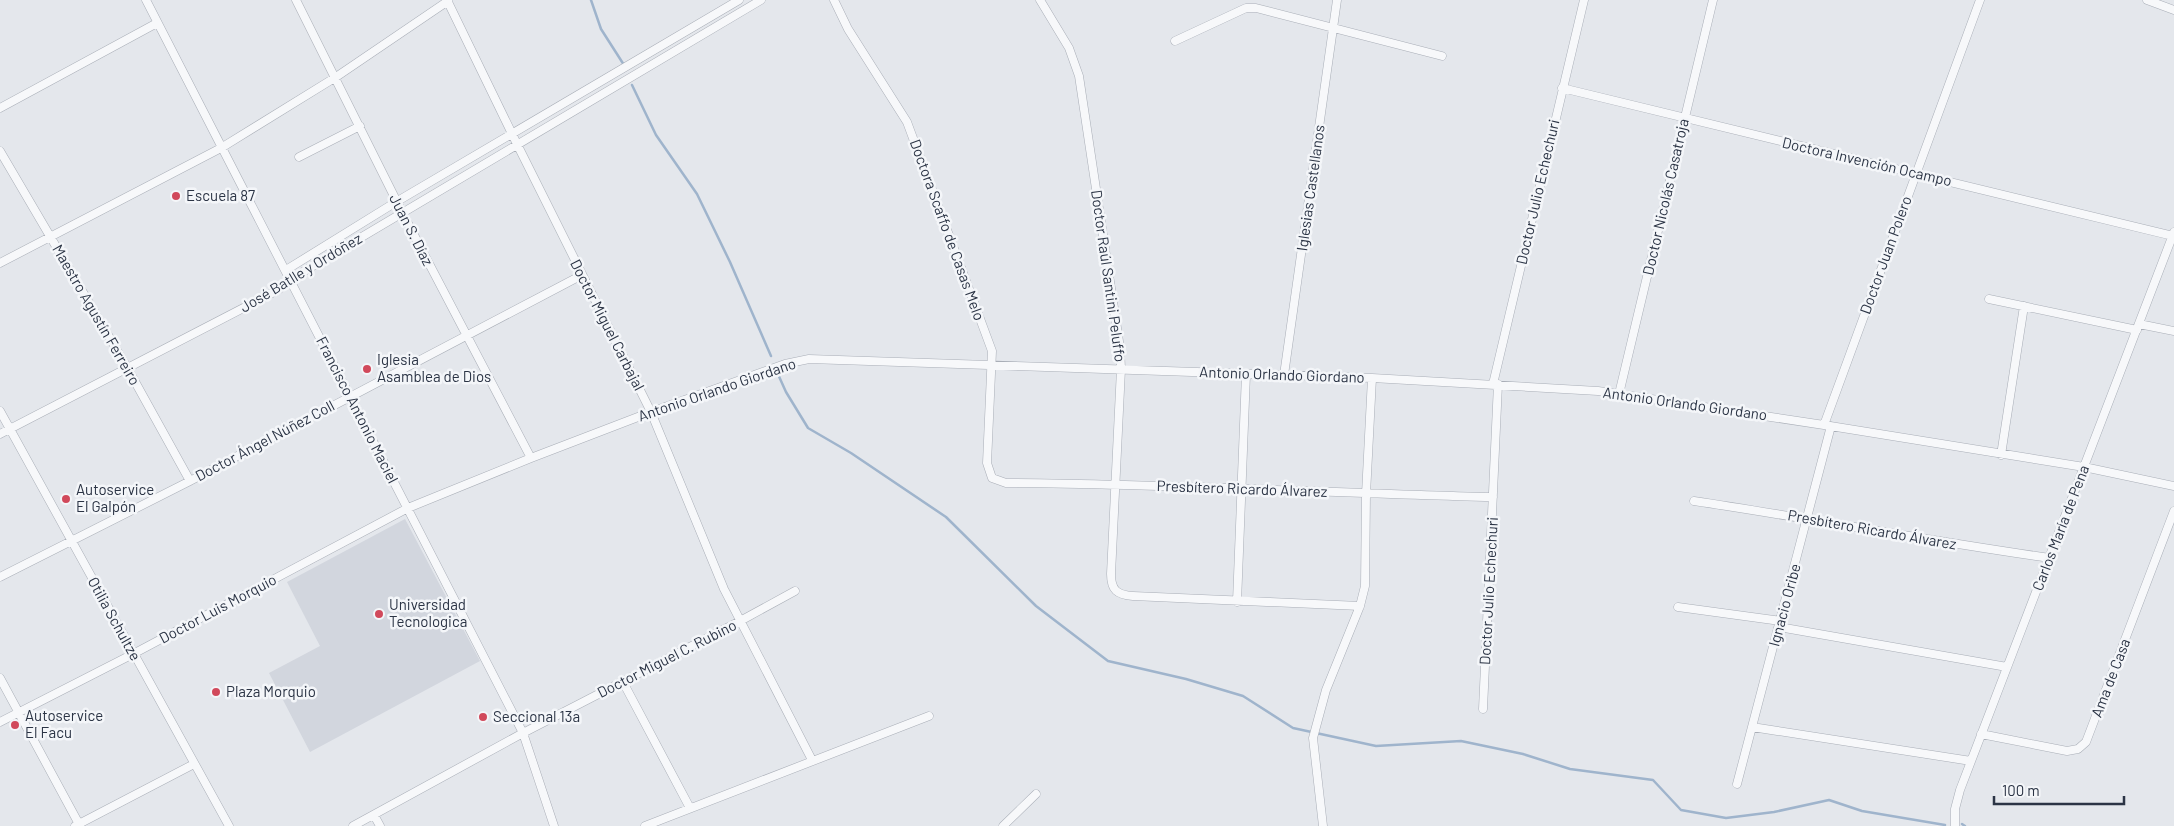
<svg xmlns="http://www.w3.org/2000/svg" width="2174" height="826" viewBox="0 0 2174 826" font-family="Barlow,sans-serif">
	<style>
		.built { fill: #d2d6de }
		.lines { fill: none; stroke-linecap: round; stroke-linejoin: round }
		.stream { stroke: #9fb4cc; stroke-width: 2.5 }
		.minor-casing { stroke: #a9aeb7; stroke-width: 9 }
		.minor { stroke: #f7f8fa; stroke-width: 8 }
		.poi-dot { fill: #d1495b; stroke: #f4f6f9; stroke-width: 2 }
		.labels { text-anchor: middle; stroke-width: 5; stroke-linejoin: round; paint-order: stroke }
		.street-label { font-size: 15px; fill: #2b3445; stroke: #f4f6f9 }
		.poi-label { font-size: 15px; fill: #2b3445; stroke: #f4f6f9; text-anchor: start }
	</style>
	<rect width="100%" height="100%" fill="#e4e7ec"/>
	<path class="built" d="M 405,519 L 480,661 L 310,752 L 269,673 L 320,646 L 287,582 Z"/>
	<g class="lines">
		<path class="stream" d="M 591,0 L 601,29 L 624,65
			M 632,85 L 656,135 L 697,194 L 730,262 L 771,356
			M 777,372 L 786,392 L 808,428 L 851,453 L 946,517 L 1036,606 L 1108,661 L 1186,679 L 1243,696 L 1293,728 L 1376,746 L 1461,741 L 1523,754 L 1570,769 L 1653,780 L 1681,810 L 1726,818 L 1774,812 L 1829,800 L 1862,811 L 1945,825
			M 1962,824 L 1965,826"/>
		<g class="minor-casing">
			<path id="minor" d="M 146,0 L 523,733 L 554,826
				M 296,0 L 402,212 L 531,458
				M 447,0 L 517,144 L 651,412 L 724,589 L 812,760
				M 834,0 L 848,29 L 907,122 L 992,351 L 987,463 L 992,478 L 1006,483 C 1168,484 1331,493 1493,497
				M 1040,0 L 1069,48 L 1079,76 L 1120,348 L 1121,369 L 1111,574 C 1111,590 1117,595 1133,596 L 1360,606
				M 2147,0 L 2174,10
				M 1175,41 L 1246,8 L 1256,8 L 1442,56
				M 1562,88 L 2173,236
				M 0,108 L 157,23
				M 0,151 L 128,369 L 190,481
				M 299,157 L 360,126
				M 0,263 L 221,148 L 336,77 L 448,1
				M 286,270 L 396,202 L 739,0
				M 1989,299 L 2137,330
				M 2139,324 L 2174,331
				M 1284,375 L 1337,0
				M 1493,384 L 1584,0
				M 1619,394 L 1713,0
				M 0,411 L 229,826
				M 1824,425 L 1980,0
				M 0,434 L 278,290 L 291,279 L 761,0
				M 2001,455 L 2024,306
				M 1694,501 C 1813,519 1931,541 2050,558
				M 0,577 L 190,481 L 582,275
				M 1237,602 L 1246,374
				M 1678,607 L 1781,621
				M 1779,627 L 2007,667
				M 0,678 L 80,826
				M 623,682 L 690,808
				M 1483,709 L 1498,384
				M 0,722 L 133,654 L 408,508 L 531,458 L 651,412 L 785,364 L 809,359 L 1372,378 L 1598,391 L 1824,425 L 2084,467 L 2174,486
				M 1752,727 L 1971,761
				M 1981,734 L 2067,751 L 2078,749 L 2086,742 L 2174,511
				M 1737,784 L 1831,426
				M 374,815 L 380,826
				M 75,826 L 194,764
				M 353,826 L 523,733 L 742,620 L 795,591
				M 645,826 L 929,716
				M 1003,826 L 1036,794
				M 1323,826 L 1313,738 L 1326,690 L 1360,606 L 1365,586 L 1366,494 L 1372,378
				M 1955,826 L 1955,809 L 1960,790 L 2174,232"/>
		</g>
		<use href="#minor" class="minor"/>
	</g>
	<g class="poi-dot">
		<circle cx="176" cy="196" r="5"/>
		<circle cx="367" cy="369" r="5"/>
		<circle cx="66" cy="499" r="5"/>
		<circle cx="379" cy="614" r="5"/>
		<circle cx="216" cy="692" r="5"/>
		<circle cx="483" cy="717" r="5"/>
		<circle cx="15" cy="725" r="5"/>
	</g>
	<g class="labels">
		<g class="street-label">
			<text transform="translate(1867 162) rotate(13)" y="5">Doctora Invención Ocampo</text>
			<text transform="translate(1311 188) rotate(-82)" y="5">Iglesias Castellanos</text>
			<text transform="translate(1538 192) rotate(-77)" y="5">Doctor Julio Echechuri</text>
			<text transform="translate(1666 197) rotate(-77)" y="5">Doctor Nicolás Casatroja</text>
			<text transform="translate(411 230) rotate(63)" y="5">Juan S. Díaz</text>
			<text transform="translate(947 230) rotate(70)" y="5">Doctora Scaffo de Casas Melo</text>
			<text transform="translate(1886 255) rotate(-70)" y="5">Doctor Juan Polero</text>
			<text transform="translate(301 273) rotate(-31)" y="5">José Batlle y Ordóñez</text>
			<text transform="translate(1108 276) rotate(82)" y="5">Doctor Raúl Santini Peluffo</text>
			<text transform="translate(96 315) rotate(60)" y="5">Maestro Agustín Ferreiro</text>
			<text transform="translate(607 325) rotate(63)" y="5">Doctor Miguel Carbajal</text>
			<text transform="translate(1282 375) rotate(2)" y="5">Antonio Orlando Giordano</text>
			<text transform="translate(717 390) rotate(-19)" y="5">Antonio Orlando Giordano</text>
			<text transform="translate(1685 404) rotate(8)" y="5">Antonio Orlando Giordano</text>
			<text transform="translate(357 410) rotate(63)" y="5">Francisco Antonio Maciel</text>
			<text transform="translate(265 441) rotate(-28)" y="5">Doctor Ángel Núñez Coll</text>
			<text transform="translate(1242 489) rotate(2)" y="5">Presbítero Ricardo Álvarez</text>
			<text transform="translate(2061 528) rotate(-69)" y="5">Carlos María de Pena</text>
			<text transform="translate(1872 530) rotate(10)" y="5">Presbítero Ricardo Álvarez</text>
			<text transform="translate(1489 591) rotate(-87)" y="5">Doctor Julio Echechuri</text>
			<text transform="translate(1785 605) rotate(-75)" y="5">Ignacio Oribe</text>
			<text transform="translate(218 609) rotate(-28)" y="5">Doctor Luis Morquio</text>
			<text transform="translate(114 619) rotate(61)" y="5">Otilia Schultze</text>
			<text transform="translate(667 659) rotate(-27)" y="5">Doctor Miguel C. Rubino</text>
			<text transform="translate(2111 678) rotate(-69)" y="5">Ama de Casa</text>
		</g>
		<g class="poi-label">
			<text x="186" y="201">Escuela 87</text>
			<text x="377" y="365">Iglesia<tspan x="377" dy="17">Asamblea de Dios</tspan></text>
			<text x="76" y="495">Autoservice<tspan x="76" dy="17">El Galpón</tspan></text>
			<text x="389" y="610">Universidad<tspan x="389" dy="17">Tecnologica</tspan></text>
			<text x="226" y="697">Plaza Morquio</text>
			<text x="25" y="721">Autoservice<tspan x="25" dy="17">El Facu</tspan></text>
			<text x="493" y="722">Seccional 13a</text>
		</g>
	</g>
	<path d="M1994 796v8h130v-8" fill="none" stroke="#2b3445" stroke-width="2.5"/>
	<text x="2002" y="796" font-size="15" fill="#2b3445" stroke="#f4f6f9" stroke-width="4" paint-order="stroke">100 m</text>
</svg>
